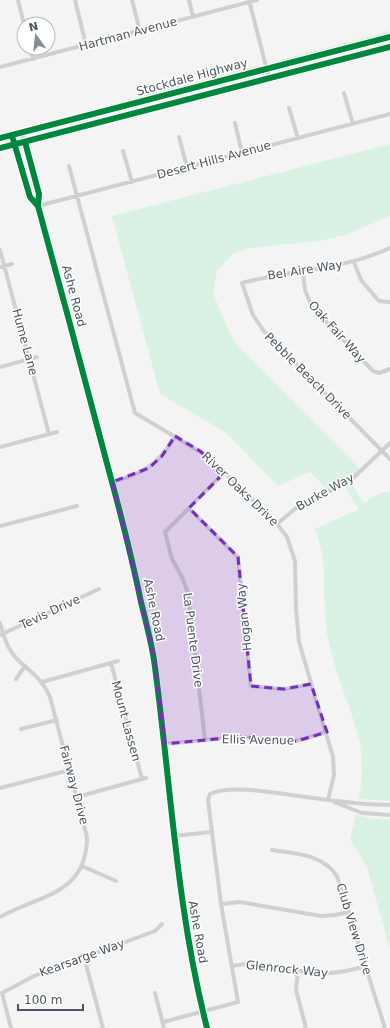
<svg xmlns="http://www.w3.org/2000/svg" width="390" height="1028" viewBox="0 0 390 1028" font-family="'DejaVu Sans',sans-serif">
	<style>
		.green { fill: #d9f2e3 }
		.lines { fill: none; stroke-linecap: round; stroke-linejoin: round }
		.minor { stroke: #ced0d2; stroke-width: 4 }
		.tertiary { stroke: #ced0d2; stroke-width: 5 }
		.primary { stroke: #caced1; stroke-width: 6 }
		.cycleway-casing { stroke: #fff; stroke-width: 8 }
		.cycleway { stroke: #00873e; stroke-width: 6 }
		.marked { fill: #7b2cbf; fill-opacity: 0.2; stroke: #7b2cbf; stroke-width: 3; stroke-dasharray: 8 5; stroke-linejoin: round }
		.labels { text-anchor: middle; stroke-width: 3; stroke-linejoin: round; paint-order: stroke }
		.street-label { font-size: 12px; fill: #4a5661; stroke: #fff }
	</style>
	<rect width="100%" height="100%" fill="#f4f4f4"/>
	<path class="green" d="M 390,31 L 390,33 L 273,63 L 287,58 Z
		M 259,65 L 260,67 L 121,104 L 119,102 Z
		M 390,144 L 390,216 L 346,235 L 319,241 L 250,248 L 233,254 L 217,271 L 213,293 L 227,327 L 236,344 L 362,471 L 350,481 L 364,503 C 373,498 379,490 390,492 L 390,801 L 359,799 C 362,779 364,759 359,739 C 351,707 336,676 329,643 C 320,605 330,566 315,529 L 359,509 L 343,485 L 330,492 L 310,472 L 278,486 L 225,432 L 160,394 L 112,216 Z
		M 356,815 L 373,819 L 390,819 L 390,949 L 367,867 L 350,839 Z"/>
	<g class="lines">
		<path class="minor" d="M 18,0 L 24,24
			M 75,0 L 86,45
			M 132,0 L 140,31
			M 189,0 L 193,17
			M 249,0 L 269,78
			M 30,48 L 33,59
			M 0,67 L 257,0
			M 344,93 L 353,124
			M 289,108 L 298,138
			M 235,123 L 242,153
			M 179,137 L 187,167
			M 123,151 L 132,182
			M 69,166 L 135,413 L 209,457 L 277,524 L 287,537 L 295,561 L 296,609 L 299,642 L 333,757 L 334,775 L 328,800
			M 38,206 L 390,114
			M 390,248 C 340,271 294,269 242,283 L 253,315 L 263,330 L 390,459
			M 0,250 L 49,434
			M 354,262 L 361,280 L 379,301 L 390,302
			M 0,267 L 12,264
			M 303,272 L 305,290 L 312,307 L 373,371 L 379,373 L 390,369
			M 0,367 L 37,357
			M 0,447 L 57,432
			M 112,482 C 144,473 158,465 175,436
			M 189,508 L 238,557 L 251,686 L 284,689 L 311,684
			M 277,524 L 296,508 L 350,481 L 390,443
			M 0,526 L 77,506
			M 0,623 C 4,636 7,649 17,659 C 31,673 42,678 50,697 L 87,837 C 87,895 39,895 0,917
			M 0,635 L 99,589
			M 111,663 L 142,779
			M 16,679 L 25,666
			M 42,682 L 118,661
			M 21,729 L 57,720
			M 205,740 L 188,593 L 182,577 L 172,559 L 165,532 L 225,472
			M 165,744 L 237,737 L 297,741 L 327,732
			M 0,788 L 70,770
			M 77,797 L 146,778
			M 334,802 L 362,813 L 390,815
			M 173,836 L 211,832
			M 272,850 C 297,854 322,854 337,876 L 385,1028
			M 82,866 L 116,881
			M 221,904 L 240,902 L 321,916 L 335,915 L 349,912
			M 84,957 L 103,1028
			M 232,966 C 262,959 290,972 320,973 C 336,974 350,971 365,966
			M 298,970 L 296,990 L 306,1028
			M 155,993 L 164,1028
			M 163,1022 L 238,1002 L 221,904 L 208,800 L 210,794 C 230,784 276,793 298,796 C 328,800 359,805 390,805
			M 11,1028 L 2,993 L 34,976 L 155,931 L 162,924"/>
		<path class="tertiary" d="M 22,132 L 39,194 L 38,206 C 62,294 86,383 109,471 C 121,515 132,558 141,602 C 146,622 151,641 154,660 C 171,783 176,907 207,1028
			M 12,135 L 30,197 L 38,206"/>
		<path class="primary" d="M 0,138 L 390,37
			M 0,148 L 390,47"/>
		<g class="cycleway-casing">
			<path id="cycleway" d="M 0,138 L 390,37
				M 13,139 L 30,197 L 38,206
				M 25,142 L 39,194 L 38,206 C 62,294 86,383 109,471 C 121,515 132,558 141,602 C 146,622 151,641 154,660 C 171,783 176,907 207,1028
				M 0,148 L 390,47"/>
		</g>
		<use href="#cycleway" class="cycleway"/>
	</g>
	<path class="marked" d="M 175,436 L 200,451 L 225,472 L 189,508 L 238,557 L 251,686 L 284,689 L 311,684 L 327,732 L 297,741 L 237,737 L 165,744 L 154,659 L 112,482 L 149,468 L 162,456 Z"/>
	<g class="labels">
		<g class="street-label">
			<text transform="translate(128 34) rotate(-15)" y="4">Hartman Avenue</text>
			<text transform="translate(192 77) rotate(-15)" y="4">Stockdale Highway</text>
			<text transform="translate(214 160) rotate(-15)" y="4">Desert Hills Avenue</text>
			<text transform="translate(305 270) rotate(-9)" y="4">Bel Aire Way</text>
			<text transform="translate(74 296) rotate(75)" y="4">Ashe Road</text>
			<text transform="translate(337 332) rotate(48)" y="4">Oak Fair Way</text>
			<text transform="translate(25 342) rotate(75)" y="4">Hume Lane</text>
			<text transform="translate(308 376) rotate(45)" y="4">Pebble Beach Drive</text>
			<text transform="translate(240 489) rotate(44)" y="4">River Oaks Drive</text>
			<text transform="translate(325 492) rotate(-29)" y="4">Burke Way</text>
			<text transform="translate(154 610) rotate(78)" y="4">Ashe Road</text>
			<text transform="translate(50 612) rotate(-25)" y="4">Tevis Drive</text>
			<text transform="translate(244 617) rotate(-96)" y="4">Hogan Way</text>
			<text transform="translate(193 640) rotate(83)" y="4">La Puente Drive</text>
			<text transform="translate(126 721) rotate(75)" y="4">Mount Lassen</text>
			<text transform="translate(258 740) rotate(1)" y="4">Ellis Avenue</text>
			<text transform="translate(74 785) rotate(75)" y="4">Fairway Drive</text>
			<text transform="translate(354 929) rotate(73)" y="4">Club View Drive</text>
			<text transform="translate(198 932) rotate(80)" y="4">Ashe Road</text>
			<text transform="translate(82 958) rotate(-20)" y="4">Kearsarge Way</text>
			<text transform="translate(287 969) rotate(6)" y="4">Glenrock Way</text>
		</g>
	</g>
	<g transform="translate(36 36) rotate(345)"><circle r="19" fill="#ffffff" stroke="#b7bbc0"/>
	<path d="M0-3L7 15L0 10L-7 15Z" fill="#868d94"/>
	<text y="-6" font-size="11" font-weight="bold" text-anchor="middle" fill="#4a5661">N</text>
	</g>
	<path d="M18 1004v6h65v-6" fill="none" stroke="#4a5661" stroke-width="2"/>
	<text x="24" y="1004" font-size="12" fill="#4a5661" stroke="#ffffff" stroke-width="3" paint-order="stroke">100 m</text>
</svg>
